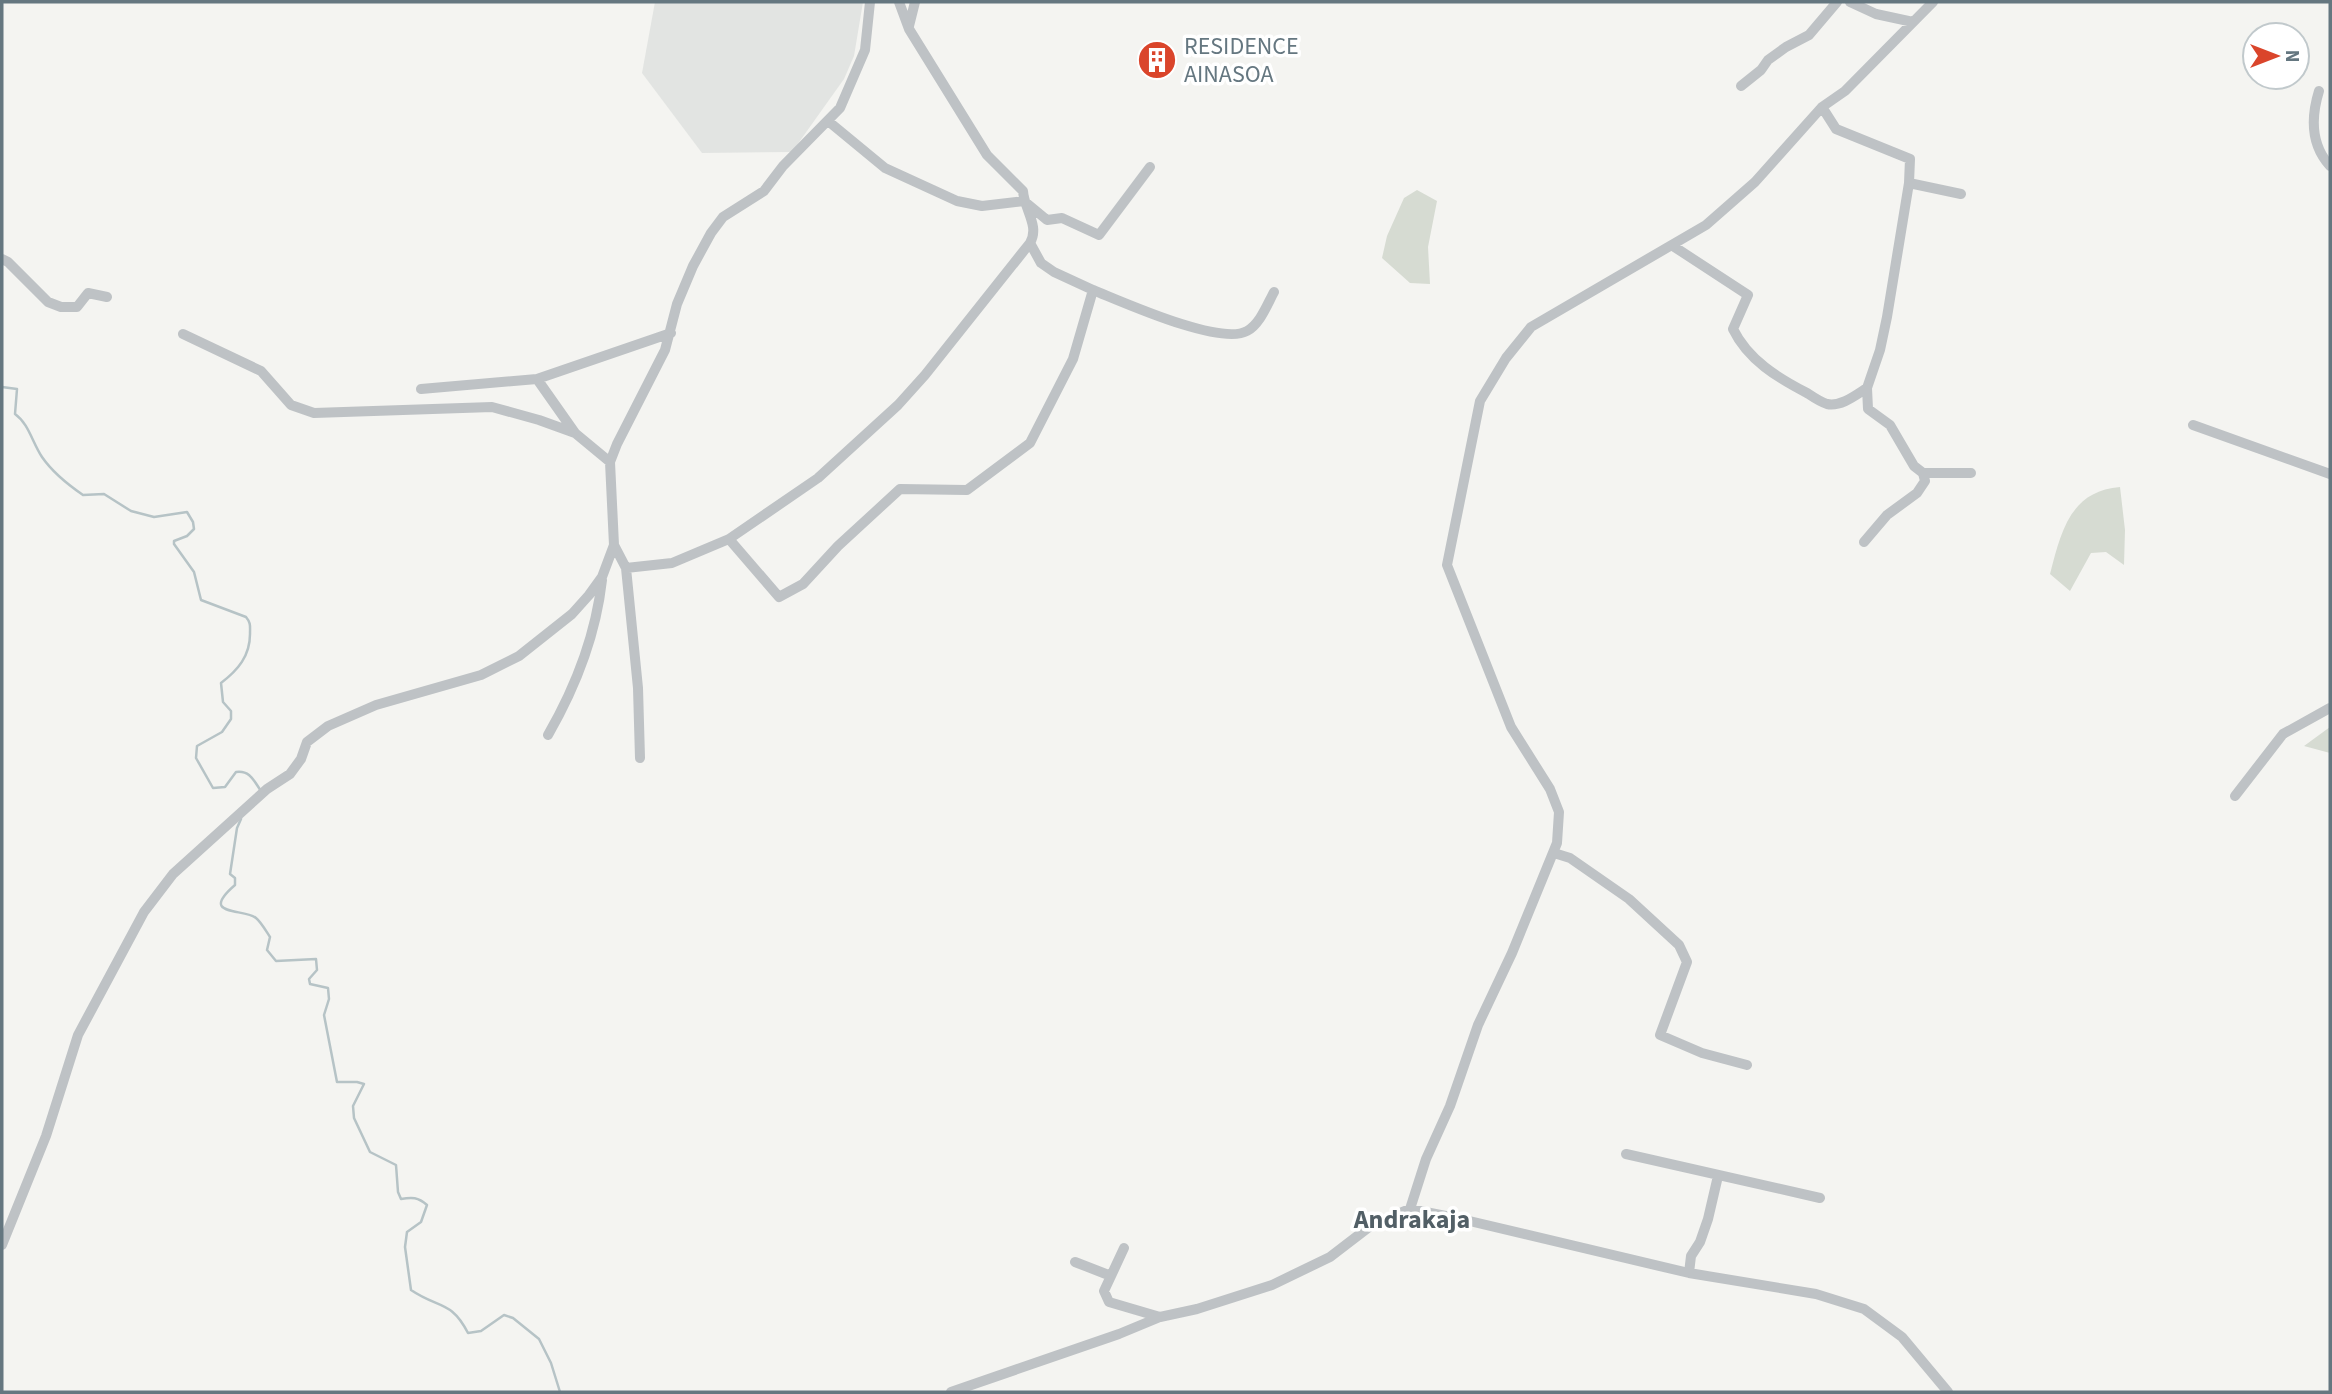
<svg xmlns="http://www.w3.org/2000/svg" width="2332" height="1394" viewBox="0 0 2332 1394" font-family="'Source Sans 3',sans-serif">
	<style>
		.built { fill: #e2e4e2 }
		.green { fill: #d6dbd2 }
		.lines { fill: none; stroke-linecap: round; stroke-linejoin: round }
		.stream { stroke: #b6c3c6; stroke-width: 2.5 }
		.minor { stroke: #bec2c5; stroke-width: 10 }
		.labels { text-anchor: middle; stroke-width: 7; stroke-linejoin: round; paint-order: stroke }
		.poi-label { font-size: 24px; fill: #657780; stroke: #fff; text-anchor: start }
		.neighbourhood-label { font-size: 26px; font-weight: bold; fill: #525f66; stroke: #fff }
	</style>
	<rect width="100%" height="100%" fill="#f4f4f1"/>
	<path class="built" d="M 655,2 L 863,2 L 854,56 L 844,79 L 792,152 L 702,153 L 642,73 Z"/>
	<path class="green" d="M 1417,190 L 1437,201 L 1428,247 L 1430,284 L 1410,283 L 1382,258 L 1387,236 L 1404,198 Z
		M 2120,487 L 2125,530 L 2124,565 L 2106,552 L 2091,553 L 2070,591 L 2050,574 C 2061,532 2070,491 2120,487 Z
		M 2330,727 L 2330,753 L 2304,746 Z"/>
	<g class="lines">
		<path class="stream" d="M 2,387 L 17,389 L 15,414 C 29,424 32,442 42,457 C 53,473 67,484 83,495 L 104,494 L 131,511 L 154,517 L 187,512 L 193,522 L 194,529 L 187,536 L 174,541 L 174,544 L 194,572 L 201,600 L 246,617 C 251,623 250,626 250,634 C 250,656 238,670 221,683 L 223,702 L 231,711 L 231,719 L 222,732 L 197,746 L 196,758 L 213,788 L 225,787 L 236,772 C 250,770 254,781 261,791
			M 241,819 L 237,828 L 230,874 L 235,878 L 235,885 C 198,917 244,908 256,918 C 261,922 266,931 270,937 L 267,950 L 276,961 L 316,959 L 317,970 L 309,979 L 310,984 L 328,988 L 329,999 L 324,1015 L 337,1082 L 357,1082 L 364,1084 L 353,1106 L 354,1118 L 370,1152 L 396,1165 L 398,1192 L 401,1199 C 412,1197 418,1197 427,1205 L 421,1222 L 407,1232 L 405,1247 L 411,1290 C 439,1309 451,1300 468,1333 L 481,1331 L 504,1315 L 513,1318 L 539,1339 L 551,1363 L 560,1392"/>
		<path class="minor" d="M 899,2 L 909,29 L 987,155 L 1023,191 C 1024,209 1040,226 1030,243
			M 1850,2 L 1876,14 L 1913,22
			M 909,26 L 915,2
			M 1741,86 L 1761,70 L 1768,60 L 1786,47 L 1809,35 L 1837,2
			M 2319,91 C 2311,117 2311,145 2330,166
			M 1822,107 L 1836,129 L 1910,159 L 1909,183 L 1887,317 L 1880,350 L 1867,388 L 1868,409 L 1890,425 L 1914,466 L 1923,473 L 1971,473
			M 828,121 L 885,168 L 957,201 L 982,206 L 1024,201 L 1047,220 L 1062,218 L 1099,235 L 1150,167
			M 1909,183 L 1961,194
			M 1673,246 L 1748,295 L 1733,329 C 1748,360 1778,378 1807,393 C 1813,397 1820,402 1827,404 C 1841,407 1856,395 1867,388
			M 2,259 L 8,262 L 48,302 L 61,307 L 77,307 L 88,293 L 107,297
			M 1093,290 C 1123,302 1220,346 1247,331 C 1260,324 1267,305 1274,292
			M 183,334 L 261,371 L 291,405 L 314,413 L 492,407 L 539,420 L 575,433 L 610,462
			M 537,379 L 575,433
			M 421,389 L 537,379 L 671,333
			M 2193,425 L 2330,474
			M 1864,542 L 1887,515 L 1917,493 L 1925,481 L 1923,473
			M 614,545 L 626,568 L 638,688 L 640,758
			M 626,568 L 672,563 L 729,539 L 818,478 L 898,405 L 925,375 L 1030,243 L 1041,263 L 1054,272 L 1093,290 L 1073,359 L 1030,443 L 967,490 L 900,489 L 838,546 L 803,584 L 779,597 L 729,539
			M 548,735 C 575,688 596,634 602,580
			M 2235,796 L 2283,734 L 2330,708
			M 1554,853 L 1570,858 L 1629,899 L 1679,945 L 1687,962 L 1660,1035 L 1702,1053 L 1747,1065
			M 1626,1154 L 1820,1198
			M 1410,1209 L 1461,1219 L 1689,1273 L 1816,1294 L 1864,1309 L 1902,1337 L 1948,1392
			M 2,1245 L 46,1136 L 78,1035 L 144,912 L 173,874 L 267,789 L 290,774 L 301,759 L 307,742 L 328,726 L 376,705 L 481,675 L 519,656 L 572,614 L 589,595 L 602,577 L 614,545 L 610,462 L 617,444 L 665,350 L 677,304 L 693,266 L 711,233 L 723,217 L 764,191 L 783,166 L 840,108 L 865,50 L 870,2
			M 1124,1248 L 1104,1291 L 1109,1302 L 1160,1317
			M 1075,1262 L 1111,1276
			M 1689,1273 L 1691,1256 L 1700,1242 L 1708,1219 L 1718,1176
			M 951,1392 L 1119,1334 L 1160,1317 L 1197,1309 L 1272,1285 L 1330,1257 L 1373,1224 L 1410,1209 L 1426,1159 L 1450,1106 L 1478,1025 L 1512,953 L 1557,843 L 1559,812 L 1550,789 L 1511,727 L 1447,565 L 1480,401 L 1506,358 L 1531,327 L 1706,225 L 1755,182 L 1822,107 L 1845,91 L 1933,2"/>
	</g>
	<defs>
		<g id="building-disc" transform="scale(2.0125)"><circle r="9.5" fill="#da452b" stroke="#fff"/><path d="M-4-6H4V6H1V3H-1V6H-4ZM-2.5-4.3h1.7v1.8h-1.7ZM.8-4.3h1.7v1.8H.8ZM-2.5-1h1.7V.8h-1.7ZM.8-1h1.7V.8H.8Z" fill="#fff"/></g>
	</defs>
	<g fill-rule="evenodd">
		<use href="#building-disc" x="1157" y="60"/>
	</g>
	<g class="labels">
		<g class="poi-label">
			<text x="1184" y="54">RESIDENCE<tspan x="1184" dy="28">AINASOA</tspan></text>
		</g>
		<g class="neighbourhood-label">
			<text x="1412" y="1228">Andrakaja</text>
		</g>
	</g>
	<rect width="2332" height="1394" fill="none" stroke="#657780" stroke-width="7"/>
	<g transform="translate(2276 56) rotate(90)"><circle r="33" fill="#ffffff" stroke="#c1c9cc" stroke-width="2"/>
	<path d="M0-5L12 26L0 18L-12 26Z" fill="#da452b"/>
	<text y="-10" font-size="19" font-weight="bold" text-anchor="middle" fill="#657780">N</text>
	</g>
</svg>
